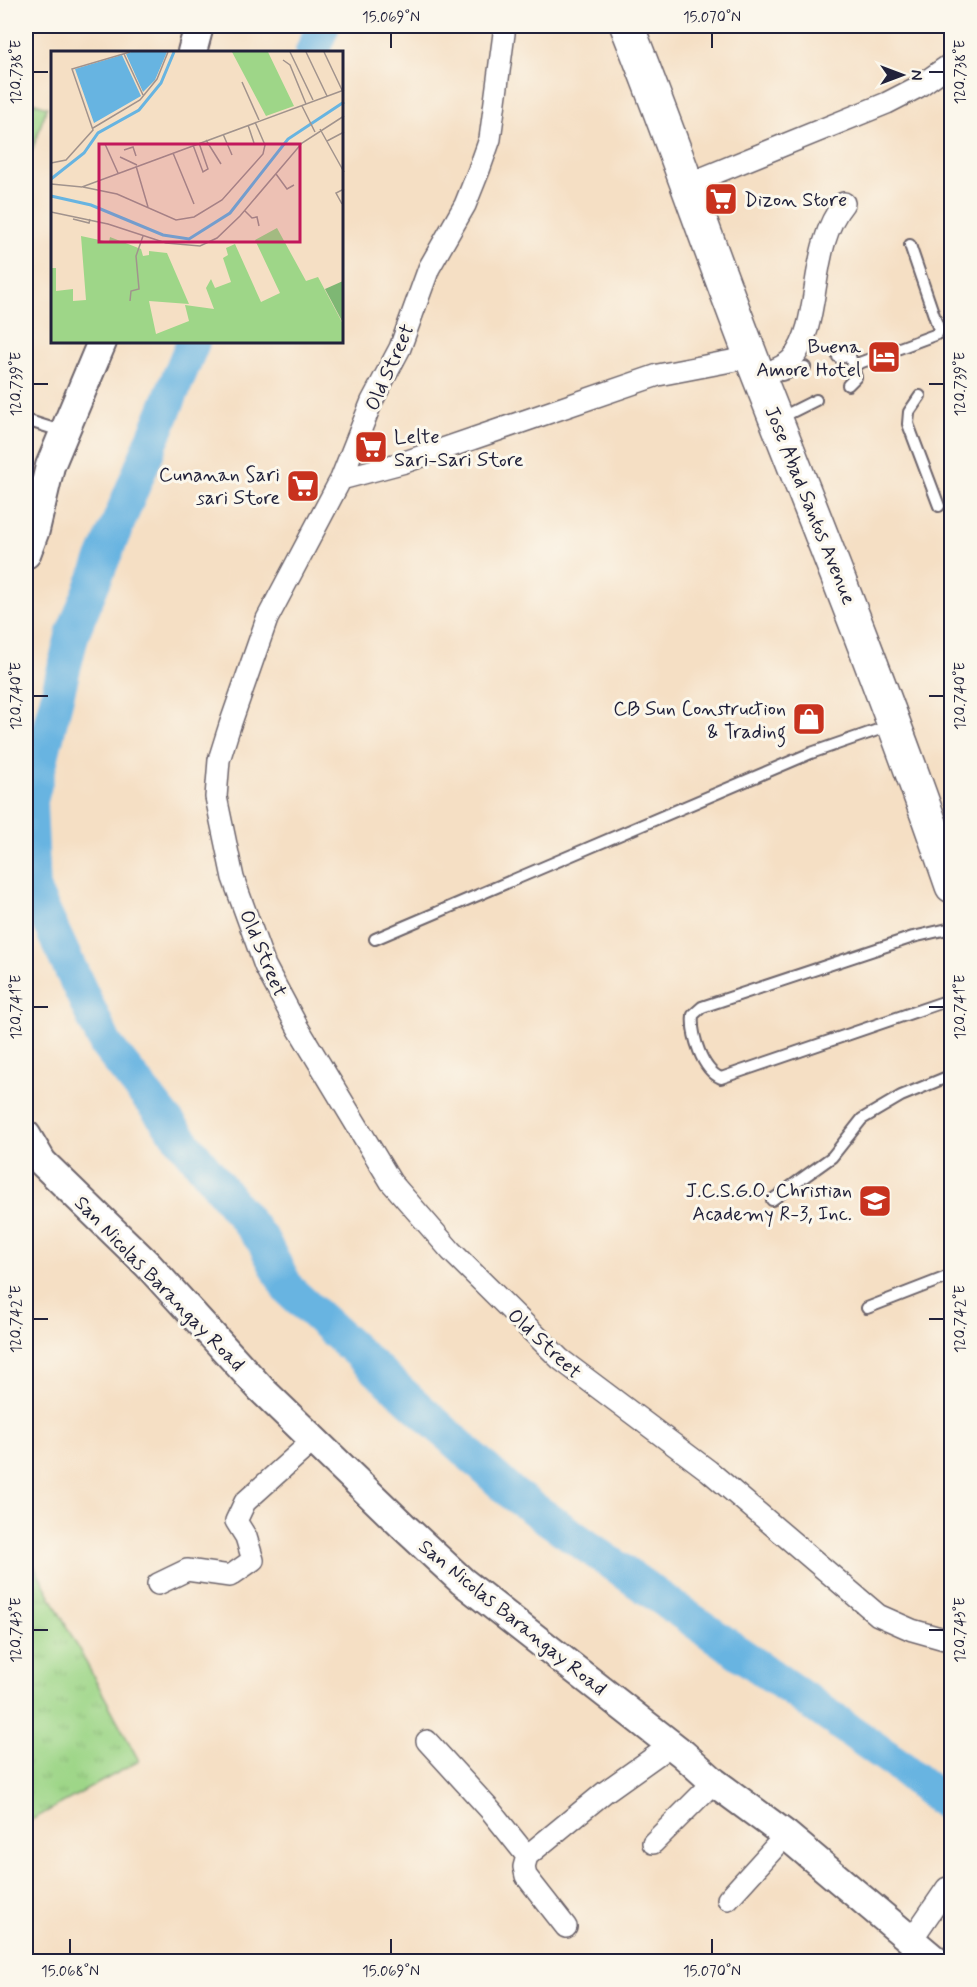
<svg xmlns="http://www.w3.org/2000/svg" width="977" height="1987" viewBox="0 0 977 1987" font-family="Mynerve,sans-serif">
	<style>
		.grass { fill: url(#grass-tufts); stroke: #607c62; stroke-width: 1.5 }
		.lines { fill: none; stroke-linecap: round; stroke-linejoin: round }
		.river { stroke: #67b4e1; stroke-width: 34 }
		.lane-casing { stroke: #6c646b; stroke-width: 14 }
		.street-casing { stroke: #6c646b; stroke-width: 24 }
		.secondary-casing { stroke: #6c646b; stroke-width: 32 }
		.highway-casing { stroke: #6c646b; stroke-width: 36 }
		.lane { stroke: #fff; stroke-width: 10 }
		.street { stroke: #fff; stroke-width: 21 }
		.secondary { stroke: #fff; stroke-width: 28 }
		.highway { stroke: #fff; stroke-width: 33 }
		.ticks { fill: none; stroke: #22223b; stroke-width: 2 }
		.labels { text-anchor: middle; stroke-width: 6; stroke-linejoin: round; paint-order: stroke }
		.poi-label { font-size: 20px; fill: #22223b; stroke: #fbf7ec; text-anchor: end }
		.street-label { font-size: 20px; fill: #22223b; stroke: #fbf7ec }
		.inset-river { fill: none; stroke: #67b4e1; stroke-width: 3 }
		.inset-road { fill: none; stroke: #a1938d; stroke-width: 1.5 }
		.view { fill: #c2185b; fill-opacity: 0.15; stroke: #c2185b; stroke-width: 3 }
		.inset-edge { fill: none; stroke: #22223b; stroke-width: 3 }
		.neatline { fill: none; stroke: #22223b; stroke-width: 2 }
		.ticks-label { font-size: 15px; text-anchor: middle; fill: #22223b }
	</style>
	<defs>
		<pattern id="grass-tufts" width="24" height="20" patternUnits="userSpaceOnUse" patternTransform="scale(1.5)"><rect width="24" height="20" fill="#9ed688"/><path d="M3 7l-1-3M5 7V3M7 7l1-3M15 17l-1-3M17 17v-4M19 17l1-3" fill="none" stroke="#88b776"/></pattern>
	</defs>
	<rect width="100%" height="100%" fill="#fbf7ec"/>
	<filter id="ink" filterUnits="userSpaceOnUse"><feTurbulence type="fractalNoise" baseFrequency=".0167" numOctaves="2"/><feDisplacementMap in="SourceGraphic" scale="12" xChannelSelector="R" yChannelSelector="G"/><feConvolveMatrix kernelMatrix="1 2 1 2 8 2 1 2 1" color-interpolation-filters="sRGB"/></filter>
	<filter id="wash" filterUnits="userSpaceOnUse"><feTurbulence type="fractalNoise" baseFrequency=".008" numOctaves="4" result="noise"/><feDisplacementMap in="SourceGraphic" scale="24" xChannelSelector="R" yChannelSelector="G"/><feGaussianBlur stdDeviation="1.35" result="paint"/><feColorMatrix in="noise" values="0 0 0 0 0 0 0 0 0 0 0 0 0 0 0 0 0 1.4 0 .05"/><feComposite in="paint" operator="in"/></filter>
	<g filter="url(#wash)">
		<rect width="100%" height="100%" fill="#f5dfc4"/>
		<path class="grass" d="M 26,100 L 47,107 L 26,168 Z
			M 26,1551 L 139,1761 L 26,1823 Z"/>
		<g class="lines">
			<path class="river" d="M 312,52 L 323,26
				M 193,342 L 73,632 L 30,805 L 34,891 L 106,1045 L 263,1241 L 288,1289 L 514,1495 L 896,1763 L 952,1809"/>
		</g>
	</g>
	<g filter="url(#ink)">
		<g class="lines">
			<g class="lane-casing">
				<path id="lane" d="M 838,357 L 850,356 L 856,377 L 848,385
					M 854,365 L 937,334 L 939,330 L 910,245
					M 782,375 L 805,367
					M 920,396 L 909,412 L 908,424 L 939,506
					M 780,418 L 816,400
					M 26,420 L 64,432
					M 952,928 L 913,937 L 702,1007 L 693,1015 C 691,1035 702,1070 721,1078 L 952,999
					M 375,939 L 811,753 L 892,725
					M 772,1200 L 832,1157 L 862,1119 L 901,1096 L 952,1075
					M 867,1308 L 952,1275"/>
			</g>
			<g class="street-casing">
				<path id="street" d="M 505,26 L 490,139 L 479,170 L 465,205 L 429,268 L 400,348 L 372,401 L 341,479 L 267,619 L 230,725 L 219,760 L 216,797 L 233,878 L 265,966 L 298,1028 L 391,1182 L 451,1251 L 560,1359 L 709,1471 L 878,1615 L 912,1630 L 944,1639 L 952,1638
					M 688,184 L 887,103 L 918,87 L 952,63
					M 760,376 C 769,372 785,367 792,359 C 823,323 807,248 844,203
					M 341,479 L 405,462 L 658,375 L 752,357
					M 158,1584 L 187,1570 L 230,1576 L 253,1560 L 246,1537 L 236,1521 L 245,1502 L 315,1439
					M 427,1741 L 491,1811 L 527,1856
					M 653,1843 L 714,1782
					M 728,1899 L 786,1835
					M 566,1927 L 526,1876 L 524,1867 L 527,1856 L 605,1792 L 671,1745
					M 912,1939 L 947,1888"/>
			</g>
			<g class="secondary-casing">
				<path id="secondary" d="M 192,52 L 199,26
					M 26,554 L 35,530 L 50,466 L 102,342
					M 26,1135 L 42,1162 L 148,1265 L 261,1389 L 404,1527 L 462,1581 L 683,1754 L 714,1782 L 786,1835 L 937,1962"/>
			</g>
			<g class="highway-casing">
				<path id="highway" d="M 627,26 C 671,136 709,248 752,359 C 821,534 891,708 952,886"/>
			</g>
			<use href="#lane" class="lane"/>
			<use href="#street" class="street"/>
			<use href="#secondary" class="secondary"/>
			<use href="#highway" class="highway"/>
		</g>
	</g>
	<path class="ticks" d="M 391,33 L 391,48M 712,33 L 712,48M 33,72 L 48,72M 929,72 L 944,72M 33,384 L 48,384M 929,384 L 944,384M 33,696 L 48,696M 929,696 L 944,696M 33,1007 L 48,1007M 929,1007 L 944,1007M 33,1319 L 48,1319M 929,1319 L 944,1319M 33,1630 L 48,1630M 929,1630 L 944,1630M 70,1939 L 70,1954M 391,1939 L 391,1954M 712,1939 L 712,1954"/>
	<defs>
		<g id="supermarket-square" transform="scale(1.725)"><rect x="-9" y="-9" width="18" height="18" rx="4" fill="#c8321e" stroke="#fbf7ec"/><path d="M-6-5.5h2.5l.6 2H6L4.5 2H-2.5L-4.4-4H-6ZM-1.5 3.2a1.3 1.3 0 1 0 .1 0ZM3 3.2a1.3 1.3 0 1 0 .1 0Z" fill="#fff"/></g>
		<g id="hotel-square" transform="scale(1.725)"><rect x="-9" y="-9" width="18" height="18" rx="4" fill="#c8321e" stroke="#fbf7ec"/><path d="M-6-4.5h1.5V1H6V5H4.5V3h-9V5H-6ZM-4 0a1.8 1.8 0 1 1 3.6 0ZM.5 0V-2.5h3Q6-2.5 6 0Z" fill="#fff"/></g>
		<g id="shop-square" transform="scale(1.725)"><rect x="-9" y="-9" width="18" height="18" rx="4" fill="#c8321e" stroke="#fbf7ec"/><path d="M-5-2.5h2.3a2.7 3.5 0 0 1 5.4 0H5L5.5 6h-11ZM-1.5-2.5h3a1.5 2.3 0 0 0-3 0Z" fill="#fff"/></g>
		<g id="school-square" transform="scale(1.725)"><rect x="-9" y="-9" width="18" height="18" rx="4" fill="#c8321e" stroke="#fbf7ec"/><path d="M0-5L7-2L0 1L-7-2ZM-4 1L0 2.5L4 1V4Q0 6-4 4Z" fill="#fff"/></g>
	</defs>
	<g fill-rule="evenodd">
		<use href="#supermarket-square" x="721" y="199"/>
		<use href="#hotel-square" x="884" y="357"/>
		<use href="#supermarket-square" x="371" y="447"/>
		<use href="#supermarket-square" x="303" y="486"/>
		<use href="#shop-square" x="809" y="719"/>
		<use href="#school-square" x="875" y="1201"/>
	</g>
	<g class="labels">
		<g class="poi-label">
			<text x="744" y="206" text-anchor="start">Dizon Store</text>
			<text x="861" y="353">Buena<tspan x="861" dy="23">Amore Hotel</tspan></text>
			<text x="394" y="443" text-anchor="start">Lelte<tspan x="394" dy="23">Sari-Sari Store</tspan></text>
			<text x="280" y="481">Cunanan Sari<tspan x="280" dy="23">sari Store</tspan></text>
			<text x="786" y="715">CB Sun Construction<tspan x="786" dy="23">&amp; Trading</tspan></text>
			<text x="852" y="1197">J.C.S.G.O. Christian<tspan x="852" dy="23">Academy R-3, Inc.</tspan></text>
		</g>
		<g class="street-label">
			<text transform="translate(389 367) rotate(-66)" y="7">Old Street</text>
			<text transform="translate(811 505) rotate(68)" y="7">Jose Abad Santos Avenue</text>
			<text transform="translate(264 953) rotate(67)" y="7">Old Street</text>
			<text transform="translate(160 1283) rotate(46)" y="7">San Nicolas Barangay Road</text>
			<text transform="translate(545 1343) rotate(43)" y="7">Old Street</text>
			<text transform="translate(513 1617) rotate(39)" y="7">San Nicolas Barangay Road</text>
		</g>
	</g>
	<g transform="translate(51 51)">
		<rect width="292" height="292" fill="#f5dfc4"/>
		<path d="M 181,1 L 217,1 L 243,55 L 215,65 ZM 226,177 L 255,230 L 267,226 L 292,273 L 292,292 L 0,292 L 0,217 L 5,217 L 5,240 L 22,238 L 22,250 L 35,249 L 30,185 L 58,191 L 59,186 L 90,198 L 92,205 L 98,204 L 98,200 L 116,202 L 138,253 L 98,250 L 105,283 L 138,270 L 134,254 L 163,258 L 155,237 L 160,228 L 164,237 L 180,231 L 172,207 L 177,204 L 175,197 L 184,193 L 210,251 L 229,242 L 204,189 Z" fill="#9ed688"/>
		<path d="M 292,230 L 292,272 L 274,238 Z" fill="#7eb774"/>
		<path d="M 80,1 L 116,1 L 104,29 L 92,41 L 75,3 ZM 71,4 L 90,45 L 43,72 L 24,18 Z" fill="#67b4e1"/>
		<path class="inset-river" d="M 0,128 L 33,102 L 47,82 L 88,59 L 110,32 L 123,1M 0,145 L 40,154 L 112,184 L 138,188 L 179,162 L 237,88 L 293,51"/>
		<path class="inset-road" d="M 239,1 L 262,49M 255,1 L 276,45M 273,1 L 291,39M 73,3 L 92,44M 232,9 L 239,14 L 255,53M 191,31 L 208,69M 251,55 L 264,81M 197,74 L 203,92M 42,77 L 89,49 L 106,28 L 117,1M 269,78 L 293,121M 172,83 L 181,104M 155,89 L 170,113M 276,90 L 293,81M 54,93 L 67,122M 142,94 L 152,121 L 157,118 L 148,92M 73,99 L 82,96 L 85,105M 122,102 L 143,153M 69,106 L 86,114M 0,112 L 15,109 L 42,79 L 21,18 L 79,1M 85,115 L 97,156M 225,123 L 236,138 L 243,134M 0,133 L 31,136 L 293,39M 32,136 L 66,143 L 125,169 L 143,166 L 171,149 L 212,103 L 214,94 L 204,71M 291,153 L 285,142 L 293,138M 194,160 L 201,167 L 206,166 L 208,175M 0,161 L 57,173 L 115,192 L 149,195 L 166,187 L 189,165 L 251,92 L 293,65M 22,168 L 38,172 L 39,168M 79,250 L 80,240 L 88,238 L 85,205 L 92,185"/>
		<path class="view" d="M 48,93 L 249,93 L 249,191 L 48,191 Z"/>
		<rect width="292" height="292" class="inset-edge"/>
	</g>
	<rect width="977" height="1987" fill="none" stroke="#fbf7ec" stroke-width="66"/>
	<g transform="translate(902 75) rotate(90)" stroke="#fbf7ec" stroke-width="4.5" paint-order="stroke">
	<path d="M0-4.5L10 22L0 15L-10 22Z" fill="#22223b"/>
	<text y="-9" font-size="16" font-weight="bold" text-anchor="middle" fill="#22223b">N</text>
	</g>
	<rect x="33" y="33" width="911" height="1921" class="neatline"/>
	<g class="ticks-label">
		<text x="391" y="22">15.069°N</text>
		<text x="712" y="22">15.070°N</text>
		<text transform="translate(960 72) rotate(-90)" y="5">120.738°E</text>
		<text transform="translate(16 72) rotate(-90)" y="5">120.738°E</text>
		<text transform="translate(960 384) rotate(-90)" y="5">120.739°E</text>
		<text transform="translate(16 384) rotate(-90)" y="5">120.739°E</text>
		<text transform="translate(16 696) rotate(-90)" y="5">120.740°E</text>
		<text transform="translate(960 696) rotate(-90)" y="5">120.740°E</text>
		<text transform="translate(960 1007) rotate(-90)" y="5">120.741°E</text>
		<text transform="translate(16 1007) rotate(-90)" y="5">120.741°E</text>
		<text transform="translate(16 1319) rotate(-90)" y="5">120.742°E</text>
		<text transform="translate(960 1319) rotate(-90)" y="5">120.742°E</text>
		<text transform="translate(960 1630) rotate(-90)" y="5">120.743°E</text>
		<text transform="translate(16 1630) rotate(-90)" y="5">120.743°E</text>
		<text x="70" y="1976">15.068°N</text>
		<text x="391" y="1976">15.069°N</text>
		<text x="712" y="1976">15.070°N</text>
	</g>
</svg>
